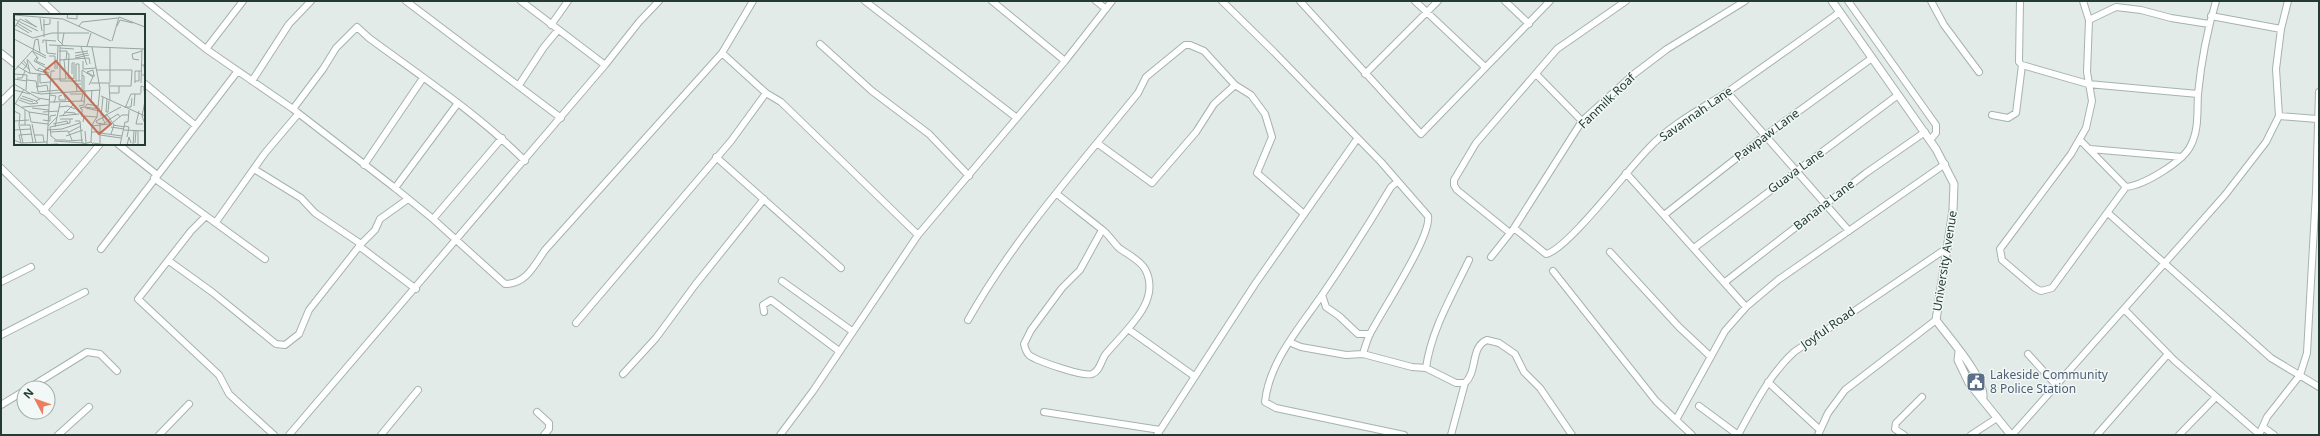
<svg xmlns="http://www.w3.org/2000/svg" width="2320" height="436" viewBox="0 0 2320 436" font-family="'Noto Sans',sans-serif">
	<style>
		.lines { fill: none; stroke-linecap: round; stroke-linejoin: round }
		.minor-casing { stroke: #a5b3ae; stroke-width: 8 }
		.tertiary-casing { stroke: #a5b3ae; stroke-width: 9 }
		.minor { stroke: #fff; stroke-width: 6 }
		.tertiary { stroke: #fff; stroke-width: 7 }
		.labels { text-anchor: middle; stroke-width: 3; stroke-linejoin: round; paint-order: stroke }
		.street-label { font-size: 12px; fill: #233b34; stroke: #f2f8f5 }
		.service-label { font-size: 12px; fill: #4e5e75; stroke: #f2f8f5; text-anchor: start }
		.inset-road { fill: none; stroke: #96a59f; stroke-width: 1 }
		.view { fill: #c27059; fill-opacity: 0.15; stroke: #c27059; stroke-width: 2 }
		.inset-edge { fill: none; stroke: #233b34; stroke-width: 2 }
	</style>
	<rect width="100%" height="100%" fill="#e2ebe7"/>
	<g class="lines">
		<g class="minor-casing">
			<path id="minor" d="M 42,1 L 57,15
				M 146,1 L 206,49 L 293,109 L 395,188 L 433,219 L 505,284 C 526,284 534,266 545,250 L 722,53 L 753,1
				M 406,1 L 561,118
				M 521,1 L 605,65 L 639,22 L 659,1
				M 865,1 L 1017,118
				M 992,1 L 1065,61
				M 1096,1 L 1106,9
				M 1222,1 L 1274,52 L 1381,162 L 1428,216 C 1432,236 1381,312 1370,334 C 1367,340 1365,347 1363,354
				M 1300,1 L 1421,134 L 1550,1
				M 1415,1 L 1485,67
				M 1505,1 L 1529,24
				M 1848,1 L 1936,125 L 1936,133 L 1930,140
				M 1931,1 L 1944,25 L 1979,72
				M 2020,1 L 2019,62 L 2022,65 L 2088,84 L 2198,94
				M 2083,1 L 2089,20 L 2087,72 L 2092,101 L 2086,128 L 2071,154 L 2000,249 L 2002,260 L 2035,288 L 2041,291 L 2052,288 L 2126,187
				M 2211,16 L 2281,29
				M 2089,20 L 2116,7 L 2141,10 L 2171,18 L 2209,24
				M 551,25 L 568,1
				M 820,44 L 872,91 L 929,134 L 969,176
				M 206,49 L 243,1
				M 1,53 L 15,64
				M 722,53 L 766,93 L 781,102 L 918,235
				M 1365,74 L 1438,1
				M 1536,74 L 1582,121
				M 252,81 L 289,24 L 311,1
				M 144,83 L 195,125
				M 519,85 L 544,47 L 558,30
				M 1727,92 L 1849,231
				M 1,102 L 15,88
				M 293,109 L 323,69 L 336,48 L 357,27 L 369,38 C 422,77 478,114 525,161
				M 1992,115 L 2008,118 L 2016,113 L 2022,65
				M 2279,116 L 2317,119
				M 2080,140 L 2126,187 C 2144,185 2183,162 2191,145 C 2199,129 2197,111 2198,94 C 2201,63 2207,31 2216,1
				M 1097,143 L 1152,183 L 1196,132 L 1214,104 L 1235,85
				M 118,144 L 156,174
				M 2090,149 L 2182,157
				M 716,157 L 841,268
				M 364,165 L 423,78
				M 1,168 L 70,236
				M 254,169 L 301,198 L 315,213 L 361,244
				M 1626,173 L 1746,307
				M 154,178 L 265,259
				M 1397,182 L 1391,187 C 1369,224 1346,260 1322,295 C 1300,327 1269,362 1265,402 L 1276,408 L 1404,435
				M 395,188 L 458,103
				M 1057,194 C 1073,207 1089,219 1105,232 C 1110,237 1114,243 1119,248 C 1127,254 1140,260 1145,269 C 1163,302 1123,332 1105,355 C 1101,361 1100,371 1092,374 C 1083,377 1037,361 1029,355 C 1026,352 1025,348 1024,344 L 1031,330 L 1062,288 L 1080,270 L 1102,230
				M 43,211 L 100,144
				M 2108,213 L 2271,358 L 2319,387
				M 1664,215 L 1766,135 L 1872,58
				M 206,216 L 191,231 L 138,299 L 219,375 L 229,394 L 274,435
				M 433,219 L 502,138
				M 216,222 L 265,153 L 298,114
				M 1514,228 L 1546,254 C 1567,250 1628,169 1648,149 C 1671,124 1701,109 1729,91 C 1766,65 1803,39 1840,12
				M 1510,233 L 1457,190 L 1454,185 L 1454,180 L 1476,143 L 1557,49 L 1626,1
				M 359,246 L 416,289
				M 1694,248 L 1898,95
				M 101,249 L 237,72
				M 1610,252 L 1679,327 L 1710,356
				M 1491,257 L 1514,228 L 1582,121 L 1634,74 L 1667,49 L 1745,1
				M 1469,260 C 1453,294 1431,330 1426,368 L 1456,383 L 1465,383 C 1478,371 1470,347 1487,340 L 1499,343 L 1515,354 L 1524,372 L 1540,388 L 1572,435
				M 169,261 L 212,292 L 276,344 L 285,345 L 299,334 L 309,310 L 361,244 L 375,230 L 380,219 L 408,199
				M 1553,271 L 1656,401 L 1676,420
				M 782,281 L 852,331
				M 1,282 L 31,267
				M 1725,282 L 1866,173 L 1925,132
				M 1322,295 L 1326,307 L 1339,316 L 1358,334 L 1370,334
				M 2124,309 L 2174,360 L 2259,434
				M 764,312 L 763,305 L 771,300 L 839,351
				M 968,320 C 1015,237 1079,166 1138,93 L 1146,77 L 1185,45 L 1190,45 L 1204,51 L 1235,85 L 1251,95 L 1265,114 L 1272,137 L 1257,173 L 1304,214
				M 576,323 L 731,141 L 766,93
				M 1128,329 L 1194,376
				M 1,335 L 85,292
				M 1289,342 L 1301,347 L 1346,355 L 1363,354 L 1412,367 L 1426,368
				M 2028,354 L 2057,386
				M 623,374 L 656,338 L 695,285 L 764,199
				M 1768,382 L 1820,430
				M 29,388 L 87,352 L 100,354 L 117,371
				M 1,405 L 24,391
				M 1699,406 L 1738,435
				M 537,412 L 549,423 L 549,429 L 544,435
				M 1044,412 L 1160,430
				M 2263,427 L 2274,435
				M 58,435 L 89,407
				M 159,435 L 189,404
				M 289,435 L 605,65
				M 381,435 L 418,390
				M 780,435 L 813,391 L 918,235 L 1065,61 L 1112,1
				M 1157,435 L 1255,284 L 1357,139
				M 1451,435 L 1465,383
				M 1692,435 L 1676,420 L 1725,331 L 1746,307 L 1778,280 L 1945,164
				M 1738,435 C 1754,406 1769,375 1794,352 L 1947,248
				M 1818,435 L 1828,413 L 1845,390 L 1936,320
				M 1904,435 L 1895,429 L 1896,423 L 1922,397
				M 1971,435 L 1997,418
				M 2012,435 L 2225,195 L 2266,142 L 2279,116 L 2276,69 L 2281,29 L 2288,1
				M 2097,435 L 2168,354
				M 2179,435 L 2215,398
				M 2259,435 L 2267,417 L 2300,375 L 2307,353 L 2316,192 L 2319,92"/>
		</g>
		<g class="tertiary-casing">
			<path id="tertiary" d="M 1832,1 L 1936,149 L 1954,184 L 1953,210 L 1936,320 C 1949,338 1984,376 1983,397
				M 1959,352 L 1958,360 L 1969,383 L 2011,435"/>
		</g>
		<use href="#minor" class="minor"/>
		<use href="#tertiary" class="tertiary"/>
	</g>
	<defs>
		<g id="civic-square" transform="scale(1)"><rect x="-9" y="-9" width="18" height="18" rx="4" fill="#5c6f8a" stroke="#f2f8f5"/><path d="M-.6-6.5H3V-4.5H.6V-3L4-1V1h2V6H-6V1h2V-1L-.6-3ZM-1.2 2.5V6h2.4V2.5Z" fill="#fff"/></g>
	</defs>
	<g fill-rule="evenodd">
		<use href="#civic-square" x="1976" y="382"/>
	</g>
	<g class="labels">
		<g class="street-label">
			<text transform="translate(1607 101) rotate(-44)" y="4">Fanmilk Roaf</text>
			<text transform="translate(1696 114) rotate(-35)" y="4">Savannah Lane</text>
			<text transform="translate(1767 135) rotate(-37)" y="4">Pawpaw Lane</text>
			<text transform="translate(1796 171) rotate(-36)" y="4">Guava Lane</text>
			<text transform="translate(1824 205) rotate(-38)" y="4">Banana Lane</text>
			<text transform="translate(1945 261) rotate(-81)" y="4">University Avenue</text>
			<text transform="translate(1828 328) rotate(-35)" y="4">Joyful Road</text>
		</g>
		<g class="service-label">
			<text x="1990" y="379">Lakeside Community<tspan x="1990" dy="14">8 Police Station</tspan></text>
		</g>
	</g>
	<g transform="translate(14 14)">
		<rect width="131" height="131" fill="#e2ebe7"/>
		<path class="inset-road" d="M 54,0 L 53,4 L 63,5 L 63,0M 0,1 L 49,5 L 97,27M 0,2 L 0,5 L 24,17M 26,4 L 28,17M 11,5 L 22,13M 30,5 L 30,23M 44,7 L 44,26 L 48,30M 3,9 L 18,18M 2,11 L 15,19M 29,11 L 36,10 L 36,5M 65,12 L 68,8 L 104,4M 103,12 L 106,6 L 119,9M 0,14 L 6,5 L 23,13M 0,15 L 19,24 L 38,19 L 75,19M 50,19 L 48,30 L 50,32M 0,25 L 32,42M 32,26 L 33,39 L 42,40M 98,27 L 105,3 L 131,13M 29,29 L 29,26 L 42,27M 35,31 L 131,35M 46,32 L 46,67 L 67,67M 73,32 L 77,19M 67,33 L 73,51M 78,33 L 86,74 L 83,103M 96,33 L 96,69M 46,34 L 60,35M 19,37 L 21,26 L 24,25 L 26,39M 45,37 L 53,37 L 52,46M 19,38 L 24,44 L 22,47 L 31,51M 53,39 L 55,40 L 54,65 L 60,64M 61,39 L 74,37M 35,42 L 41,42 L 41,55M 61,42 L 74,39M 23,43 L 20,47 L 36,56M 61,44 L 75,41M 13,45 L 22,56 L 33,59M 9,46 L 13,51 L 9,56M 13,46 L 16,59M 45,46 L 75,44 L 76,50M 50,46 L 52,65M 125,46 L 119,45 L 118,40 L 128,37M 69,47 L 69,55 L 82,54M 7,48 L 16,56M 60,50 L 60,65M 62,50 L 65,50 L 65,67M 62,50 L 62,67M 3,52 L 15,59 L 35,61M 43,55 L 44,32M 24,56 L 25,54 L 35,59M 83,56 L 118,56 L 117,72 L 96,72M 0,57 L 18,37 L 32,44M 26,59 L 26,69 L 36,68M 0,60 L 13,61 L 12,76M 58,60 L 58,49 L 61,49M 68,61 L 70,62 L 70,77M 128,61 L 131,61 L 130,51 L 128,51M 80,62 L 79,56 L 73,58 L 79,62 L 81,62M 3,64 L 8,64 L 11,57M 0,65 L 13,67M 37,65 L 52,65M 13,66 L 22,67 L 24,78 L 46,76M 121,67 L 125,67 L 125,57M 77,69 L 95,69 L 96,87M 121,69 L 121,57 L 128,57M 127,69 L 128,35M 0,70 L 24,84 L 36,86M 24,72 L 24,61 L 26,61M 22,73 L 33,71 L 34,77M 0,76 L 16,80M 63,77 L 62,70 L 67,70M 68,77 L 68,56 L 79,63 L 75,71M 17,78 L 27,80 L 86,76M 96,79 L 105,79 L 105,72M 127,79 L 127,72 L 130,73 L 130,77M 56,80 L 69,80 L 67,87M 36,81 L 42,82 L 40,89M 48,81 L 45,82 L 45,86 L 52,86 L 50,81M 8,82 L 22,87M 87,82 L 131,102M 6,84 L 19,88M 5,86 L 16,90 L 24,89 L 22,87 L 26,85M 131,87 L 128,102 L 131,110M 36,88 L 70,87M 77,89 L 78,76M 2,90 L 15,98 L 17,108 L 34,110M 0,92 L 10,75M 65,92 L 70,91 L 71,77M 120,92 L 121,80 L 127,80M 8,93 L 35,91M 45,93 L 54,92 L 61,95M 70,93 L 86,95M 71,93 L 73,90 L 84,92M 112,93 L 117,93 L 118,84M 18,94 L 35,96M 72,94 L 85,97M 111,94 L 117,80 L 121,80M 0,97 L 6,100 L 5,111 L 9,129M 125,97 L 122,110 L 129,110M 15,98 L 35,101M 29,98 L 45,97M 50,98 L 61,99 L 62,101M 92,98 L 94,98 L 95,87M 92,98 L 93,85M 45,102 L 65,100M 48,102 L 59,91M 87,102 L 89,83M 94,102 L 100,111 L 97,120M 68,103 L 68,95 L 66,94 L 70,93M 46,105 L 59,105M 96,105 L 104,100 L 106,103M 29,106 L 36,107 L 36,102 L 42,101M 0,107 L 15,106M 61,107 L 66,107 L 68,129M 82,107 L 83,109 L 90,110 L 96,105M 82,107 L 94,101M 69,108 L 70,102 L 83,103M 91,109 L 88,103 L 107,93M 18,110 L 22,129M 39,110 L 53,107 L 54,110M 6,111 L 16,111 L 19,129M 11,111 L 11,96M 99,111 L 111,113M 34,112 L 43,103M 41,112 L 36,113 L 37,122 L 42,126 L 52,126M 41,112 L 56,109 L 56,105M 78,112 L 95,110M 111,112 L 115,113 L 113,123M 41,113 L 46,89M 97,113 L 110,115M 0,116 L 17,115M 33,116 L 48,115 L 66,109M 110,116 L 131,117M 71,117 L 72,129M 36,118 L 54,117 L 58,126M 55,118 L 67,112M 77,118 L 87,118 L 108,101 L 114,101M 86,119 L 108,122M 20,121 L 29,121 L 30,128M 86,121 L 107,124M 52,122 L 69,116M 0,126 L 7,129 L 33,128M 40,127 L 70,129M 52,127 L 69,126M 7,129 L 5,121 L 18,120M 79,129 L 94,131M 86,129 L 86,109M 121,129 L 122,117M 33,130 L 37,57 L 41,57M 27,131 L 44,130M 65,131 L 77,128M 80,131 L 77,128 L 78,111 L 83,103M 106,131 L 111,108 L 114,108 L 115,96M 113,131 L 115,123 L 117,129M 119,131 L 120,117M 124,131 L 124,117"/>
		<path class="view" d="M 42,47 L 97,110 L 85,120 L 30,57 Z"/>
		<rect width="131" height="131" class="inset-edge"/>
	</g>
	<rect width="2320" height="436" fill="none" stroke="#233b34" stroke-width="4"/>
	<g transform="translate(36 400) rotate(311)"><circle r="19" fill="#f2f8f5" stroke="#9faca8"/>
	<path d="M0-3L7 15L0 10L-7 15Z" fill="#ea7d62"/>
	<text y="-6" font-size="11" font-weight="bold" text-anchor="middle" fill="#233b34">N</text>
	</g>
</svg>
